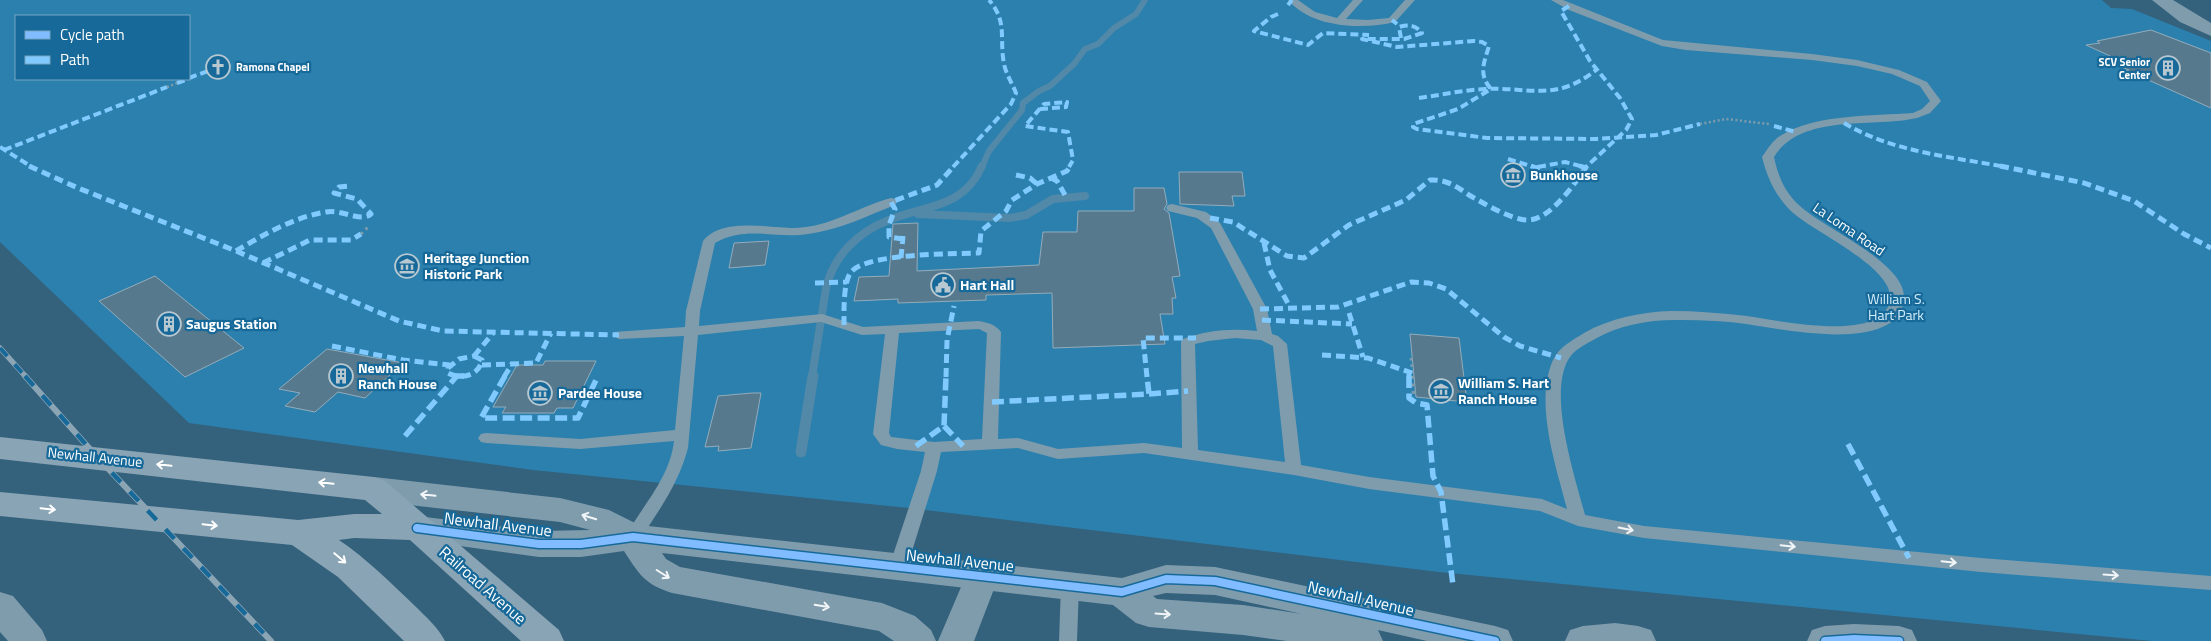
<svg xmlns="http://www.w3.org/2000/svg" width="2211" height="641" viewBox="0 0 2211 641" font-family="'Titillium Web',sans-serif">
	<style>
		.green { fill: #2c80ae; fill-rule: evenodd }
		.lines { fill: none; stroke-linecap: round; stroke-linejoin: round }
		.stream-far2 { stroke: #5288a8; stroke-width: 6 }
		.stream-far1 { stroke: #5288a8; stroke-width: 8 }
		.stream { stroke: #5288a8; stroke-width: 11 }
		.building { fill: #56798d; stroke: #93acbb }
		.path-far2 { stroke: #7f9cad; stroke-width: 2.5; stroke-dasharray: 2 2.5; stroke-linecap: butt }
		.path-far1 { stroke: #7f9cad; stroke-width: 3; stroke-dasharray: 2.5 4; stroke-linecap: butt }
		.path { stroke: #7f9cad; stroke-width: 4; stroke-dasharray: 3 4.5; stroke-linecap: butt }
		.service { fill: #7f9cad; fill-rule: evenodd }
		.minor { fill: #7f9cad; fill-rule: evenodd }
		.tertiary { fill: #7f9cad; fill-rule: evenodd }
		.primary { fill: #89a4b4; fill-rule: evenodd }
		.rail-far1-casing { stroke: #8ca5b5; stroke-width: 5.5 }
		.rail-casing { stroke: #8ca5b5; stroke-width: 6 }
		.rail-far1 { stroke: #176999; stroke-width: 4; stroke-dasharray: 11; stroke-linecap: butt }
		.rail { stroke: #176999; stroke-width: 4.5; stroke-dasharray: 13; stroke-linecap: butt }
		.quiet-far2 { stroke: #80caff; stroke-width: 4; stroke-dasharray: 8 4; stroke-linecap: butt }
		.quiet-far1 { stroke: #80caff; stroke-width: 5; stroke-dasharray: 9 5; stroke-linecap: butt }
		.quiet { stroke: #80caff; stroke-width: 5.5; stroke-dasharray: 12 5.5; stroke-linecap: butt }
		.cycleway-casing { stroke: #176999; stroke-width: 11 }
		.cycleway { stroke: #80bcff; stroke-width: 8 }
		.oneway { stroke: #fff }
		.oneway2 { stroke: #f2f5f7 }
		.labels { text-anchor: middle; stroke-width: 4.5; stroke-linejoin: round; paint-order: stroke }
		.far-poi-label { font-size: 11px; font-weight: bold; fill: #fff; stroke: #176999; text-anchor: end }
		.poi-label { font-size: 14px; font-weight: bold; fill: #fff; stroke: #176999; text-anchor: start }
		.street-label { font-size: 14px; fill: #fff; stroke: #176999 }
		.park-label { font-size: 14px; fill: #d3eefc; stroke: #176999 }
		.near-street-label { font-size: 16px; fill: #fff; stroke: #176999 }
	</style>
	<rect width="100%" height="100%" fill="#34617c"/>
	<path class="green" d="M 0,0 L 2102,0 L 2111,8 L 2132,9 L 2211,41 L 2211,641 L 2152,641 L 1439,572 L 909,508 L 533,470 L 189,423 L 0,242 ZM 16,16 L 189,16 L 189,79 L 16,79 Z"/>
	<g class="lines">
		<path class="stream-far2" d="M 982,167 L 989,151 L 1022,110 L 1023,103 L 1039,91 L 1050,86 L 1074,64 L 1085,49 L 1098,44 L 1114,28 L 1136,14 L 1145,0"/>
		<path class="stream-far1" d="M 918,214 L 1010,218 L 1026,215 L 1053,199 L 1085,196
			M 812,377 L 826,288 C 834,255 858,232 889,220 C 926,205 964,208 982,166"/>
		<path class="stream" d="M 801,452 L 813,376"/>
	</g>
	<path class="building" d="M 2151,30 L 2211,53 L 2211,108 L 2126,70 L 2129,70 L 2122,67 L 2130,65 L 2086,45 L 2100,43 L 2097,41 Z
		M 1179,172 L 1242,172 L 1245,196 L 1232,196 L 1234,206 L 1180,204 Z
		M 1134,188 L 1164,188 L 1167,204 L 1164,209 L 1169,213 L 1180,276 L 1172,277 L 1176,298 L 1172,298 L 1173,314 L 1160,314 L 1165,344 L 1053,348 L 1052,293 L 986,295 L 986,300 L 898,303 L 898,299 L 854,301 L 859,277 L 889,276 L 893,224 L 918,223 L 917,271 L 1039,265 L 1043,232 L 1077,232 L 1078,211 L 1134,211 Z
		M 769,241 L 765,265 L 729,268 L 734,243 Z
		M 155,276 L 244,348 L 185,377 L 99,301 Z
		M 1410,334 L 1459,338 L 1467,402 L 1416,397 Z
		M 327,349 L 403,363 L 365,398 L 338,392 L 315,412 L 285,406 L 300,393 L 279,389 Z
		M 545,361 L 596,361 L 573,408 L 557,408 L 554,413 L 502,413 L 506,407 L 493,407 L 517,365 L 543,365 Z
		M 752,393 L 761,393 L 751,448 L 718,451 L 719,446 L 705,447 L 718,396 Z"/>
	<g class="lines">
		<path class="path-far2" d="M 167,87 L 177,83
			M 1700,124 L 1726,119 L 1769,124"/>
		<path class="path-far1" d="M 361,234 L 369,226
			M 1411,358 L 1413,377"/>
		<path class="path" d="M 1412,376 L 1414,395"/>
		<path class="service" d="M 1288,0 L 1298,0 L 1315,12 L 1337,18 L 1353,0 L 1363,0 L 1346,19 L 1368,20 L 1389,18 L 1405,0 L 1415,0 L 1395,22 C 1362,30 1312,28 1288,0 Z
			M 1551,0 L 1563,0 L 1663,40 L 1812,54 L 1857,60 L 1899,70 L 1927,82 L 1941,101 L 1930,113 L 1917,118 C 1873,128 1801,113 1774,157 C 1778,176 1785,193 1800,206 C 1823,228 1907,263 1904,299 C 1899,355 1781,329 1746,324 C 1725,321 1704,320 1682,320 C 1652,319 1621,324 1595,339 C 1586,344 1573,350 1568,360 C 1548,396 1575,477 1585,515 L 1644,526 L 1981,558 L 2211,576 L 2211,590 L 1981,572 L 1644,538 L 1578,526 L 1540,511 L 1369,489 L 1294,475 L 1144,453 L 1058,459 L 1018,448 L 941,452 L 937,471 L 907,567 L 904,572 L 898,574 L 892,572 L 889,567 L 921,471 L 925,452 L 897,449 L 881,445 L 873,434 L 885,334 L 862,335 L 821,322 L 698,335 L 688,448 C 679,483 658,512 639,541 L 633,543 L 627,541 L 625,537 C 642,506 670,478 674,441 L 580,449 L 486,443 L 481,442 L 478,438 L 481,434 L 486,433 L 580,439 L 675,430 L 684,336 L 619,339 L 612,335 L 614,332 L 685,327 L 686,311 L 703,241 C 722,217 769,228 795,228 C 830,227 858,207 891,198 L 895,199 L 897,202 L 895,205 C 867,216 839,230 808,234 C 776,239 745,225 715,243 L 700,311 L 699,326 L 822,314 L 863,327 L 979,321 C 988,323 995,324 1001,332 L 998,439 L 1018,438 L 1058,449 L 1144,443 L 1182,448 L 1181,342 L 1183,339 C 1207,330 1232,328 1257,331 L 1253,309 L 1211,228 L 1197,218 L 1168,211 L 1166,208 L 1168,205 L 1172,204 L 1206,212 L 1220,223 L 1267,309 L 1272,334 L 1278,336 L 1287,344 L 1301,465 L 1369,477 L 1542,499 L 1567,509 C 1556,466 1534,403 1553,360 C 1559,347 1573,340 1584,333 C 1610,318 1642,312 1671,311 C 1696,311 1722,313 1747,316 C 1777,320 1881,344 1890,301 C 1896,267 1810,231 1790,210 C 1775,195 1767,177 1762,157 C 1767,150 1772,141 1780,136 C 1814,114 1873,116 1913,113 L 1922,109 L 1930,101 L 1920,86 L 1892,74 L 1857,66 L 1812,60 L 1686,50 L 1662,46 L 1569,10 ZM 979,329 L 987,333 L 982,439 L 934,442 L 891,437 L 889,433 L 899,333 ZM 1235,338 L 1261,340 L 1273,346 L 1285,462 L 1198,450 L 1195,344 L 1208,341 Z
			M 1070,579 L 1076,581 L 1079,586 L 1077,641 L 1059,641 L 1061,586 L 1064,581 Z"/>
		<path class="minor" d="M 2152,0 L 2173,0 L 2211,23 L 2211,36 L 2180,22 Z
			M 982,562 L 994,566 L 999,576 L 974,641 L 938,641 L 970,566 Z
			M 0,592 L 13,596 L 42,630 L 47,641 L 8,641 L 0,632 Z
			M 1854,624 L 1899,626 L 1912,630 L 1917,641 L 1807,641 L 1812,630 L 1825,626 Z"/>
		<path class="tertiary" d="M 374,477 L 560,498 L 609,510 L 639,525 L 1122,578 L 1166,565 L 1215,567 L 1495,626 L 1508,630 L 1513,641 L 1427,641 L 1378,630 L 1383,641 L 1287,641 L 1243,635 L 1149,627 L 1136,623 L 1113,605 L 662,553 L 666,559 L 680,567 L 882,603 L 915,616 L 931,630 L 936,641 L 894,641 L 879,631 L 672,593 C 644,584 639,574 624,551 L 581,557 L 539,557 L 417,540 L 405,537 L 400,528 L 405,519 L 417,516 L 539,531 L 590,530 L 560,522 L 374,501 L 363,497 L 358,489 L 363,481 ZM 1166,593 L 1215,595 L 1302,614 L 1243,605 L 1157,599 L 1153,596 Z
			M 1615,623 L 1638,626 L 1651,630 L 1656,641 L 1565,641 L 1570,630 L 1583,626 Z"/>
		<path class="primary" d="M 0,437 L 374,477 L 385,481 L 559,630 L 564,641 L 521,641 L 410,540 L 354,538 L 339,540 C 367,559 391,583 415,606 C 426,617 438,627 445,641 L 404,641 L 338,577 L 292,545 L 0,516 L 0,492 L 298,520 L 354,514 L 382,514 L 365,500 L 0,459 Z"/>
		<g class="rail-far1-casing">
			<path id="rail-far1" d="M 0,348 L 26,377"/>
		</g>
		<g class="rail-casing">
			<path id="rail" d="M 25,376 L 98,458 L 271,641"/>
		</g>
		<use href="#rail-far1" class="rail-far1"/>
		<use href="#rail" class="rail"/>
		<path class="quiet-far2" d="M 1288,5 L 1292,0
			M 1569,6 L 1561,11 L 1590,61 L 1620,98 L 1632,119 L 1626,130 L 1586,167
			M 1278,14 L 1271,17 L 1254,31 L 1308,45 L 1323,33 L 1369,35
			M 1392,20 L 1397,24
			M 1401,38 L 1399,27 C 1408,24 1416,25 1422,33 L 1404,39 L 1362,39 L 1397,47 L 1474,41 L 1482,42 L 1489,46 C 1484,63 1478,74 1491,89 L 1458,109 L 1413,124 L 1413,127 L 1417,129 L 1487,138 L 1596,139 L 1656,135 L 1700,124
			M 189,78 L 208,71
			M 177,83 L 188,79
			M 1419,98 C 1441,95 1463,90 1485,89 C 1530,87 1556,102 1596,70
			M 1040,109 L 1066,107 L 1067,102 L 1044,104 L 1025,126 L 1068,132 L 1073,160 L 1069,167
			M 1844,123 C 1892,152 1952,157 2006,167
			M 1774,126 L 1796,132
			M 0,147 L 32,167
			M 4,150 L 167,87
			M 1508,159 L 1534,167
			M 953,167 L 1011,104 L 1016,93 C 1012,83 1006,74 1004,64 C 999,38 1008,22 989,0
			M 1538,167 L 1565,162 L 1584,167"/>
		<path class="quiet-far1" d="M 29,166 L 78,188 L 236,251 L 399,321 L 443,331 L 619,335
			M 1531,166 L 1536,168 L 1545,166
			M 1580,166 L 1586,168
			M 2000,166 L 2084,183 L 2134,201 L 2184,234 L 2211,248
			M 1016,175 L 1030,178 L 1037,184
			M 1051,178 L 1057,181 L 1065,195
			M 1210,218 L 1233,222 L 1287,256 L 1304,258 L 1349,225 L 1406,200 L 1430,180 C 1446,179 1456,186 1469,195 C 1483,203 1513,221 1529,220 C 1551,219 1575,183 1587,166
			M 903,239 L 889,237 L 889,225 L 895,209 L 891,202 L 937,185 L 954,166
			M 1264,243 L 1270,270 L 1291,309
			M 236,251 C 263,235 294,217 326,212 C 343,209 360,223 371,214 L 357,199 L 334,193 L 339,187 L 350,186
			M 901,258 L 903,236
			M 263,263 L 310,240 L 351,240 L 361,234
			M 815,283 L 847,282
			M 1260,309 L 1338,307 L 1411,282 L 1429,283 L 1446,289 L 1504,337 L 1520,346 L 1561,358
			M 1349,313 L 1363,357
			M 1262,320 L 1352,324
			M 844,325 C 844,312 843,282 851,272 C 867,253 953,254 979,253 L 981,231 L 1006,211 L 1012,200 L 1037,184 L 1067,171 L 1070,166
			M 332,346 L 403,360 L 450,365
			M 1322,355 L 1368,358 L 1412,373
			M 474,356 L 482,360 C 479,376 461,380 448,373 L 448,368 L 459,359 Z
			M 474,356 L 494,332
			M 482,365 L 536,363 L 551,333
			M 1409,372 L 1409,377
			M 504,377 L 512,364
			M 946,377 L 947,340 L 954,306
			M 1147,377 L 1143,338 L 1196,338"/>
		<path class="quiet" d="M 456,376 L 464,376
			M 505,376 L 481,418 L 578,418 L 596,380
			M 1409,376 L 1409,398 L 1416,403 L 1427,405 L 1433,476 L 1441,492 L 1453,585
			M 1149,394 L 1188,391
			M 992,402 L 1149,394 L 1147,376
			M 944,426 L 963,446
			M 405,436 L 456,377
			M 1848,444 L 1909,558
			M 916,446 L 944,426 L 946,376"/>
		<g class="cycleway-casing">
			<path id="cycleway" d="M 417,528 L 539,544 L 581,544 L 633,537 L 1122,592 L 1166,579 L 1215,581 L 1495,641
				M 1825,641 L 1854,639 L 1899,641"/>
		</g>
		<use href="#cycleway" class="cycleway"/>
	</g>
	<defs><path id="oneway-shaft" d="M-6 0H5M1.5-3L5.5 0L1.5 3" fill="none" stroke-width="1.6" stroke-linecap="round" stroke-linejoin="round" transform="scale(1.25)"/></defs>
	<g class="oneway">
		<use href="#oneway-shaft" transform="translate(164 465) rotate(-174)"/>
		<use href="#oneway-shaft" transform="translate(326 483) rotate(-174)"/>
		<use href="#oneway-shaft" transform="translate(48 509) rotate(6)"/>
		<use href="#oneway-shaft" transform="translate(210 525) rotate(6)"/>
		<use href="#oneway-shaft" transform="translate(340 558) rotate(40)"/>
	</g>
	<g class="oneway2">
		<use href="#oneway-shaft" transform="translate(428 495) rotate(-174)"/>
		<use href="#oneway-shaft" transform="translate(589 517) rotate(-163)"/>
		<use href="#oneway-shaft" transform="translate(1626 529) rotate(11)"/>
		<use href="#oneway-shaft" transform="translate(1788 546) rotate(6)"/>
		<use href="#oneway-shaft" transform="translate(1949 562) rotate(6)"/>
		<use href="#oneway-shaft" transform="translate(663 574) rotate(32)"/>
		<use href="#oneway-shaft" transform="translate(2111 575) rotate(4)"/>
		<use href="#oneway-shaft" transform="translate(822 606) rotate(10)"/>
		<use href="#oneway-shaft" transform="translate(1163 614) rotate(4)"/>
	</g>
	<defs>
		<g id="church-ring" transform="scale(1.25)"><circle r="9.5" fill="#176999" stroke="#b8c8d1" stroke-width="1.5"/><path d="M-1.2-6h2.4v3.5h3.3v2.4h-3.3V6h-2.4V-.1h-3.3v-2.4h3.3Z" fill="#b8c8d1"/></g>
		<g id="building-ring" transform="scale(1.25)"><circle r="9.5" fill="#176999" stroke="#b8c8d1" stroke-width="1.5"/><path d="M-4-6H4V6H1V3H-1V6H-4ZM-2.5-4.3h1.7v1.8h-1.7ZM.8-4.3h1.7v1.8H.8ZM-2.5-1h1.7V.8h-1.7ZM.8-1h1.7V.8H.8Z" fill="#b8c8d1"/></g>
		<g id="museum-ring" transform="scale(1.25)"><circle r="9.5" fill="#176999" stroke="#b8c8d1" stroke-width="1.5"/><path d="M0-6L6-3V-2H-6V-3ZM-5-1h2V3h-2ZM-1-1h2V3h-2ZM3-1h2V3H3ZM-6 4H6V6H-6Z" fill="#b8c8d1"/></g>
		<g id="civic-ring" transform="scale(1.25)"><circle r="9.5" fill="#176999" stroke="#b8c8d1" stroke-width="1.5"/><path d="M-.6-6.5H3V-4.5H.6V-3L4-1V1h2V6H-6V1h2V-1L-.6-3ZM-1.2 2.5V6h2.4V2.5Z" fill="#b8c8d1"/></g>
	</defs>
	<g fill-rule="evenodd">
		<use href="#church-ring" x="218" y="67"/>
		<use href="#building-ring" x="2168" y="68"/>
		<use href="#museum-ring" x="1513" y="175"/>
		<use href="#museum-ring" x="407" y="266"/>
		<use href="#civic-ring" x="943" y="285"/>
		<use href="#building-ring" x="169" y="324"/>
		<use href="#building-ring" x="341" y="376"/>
		<use href="#museum-ring" x="1441" y="391"/>
		<use href="#museum-ring" x="540" y="393"/>
	</g>
	<g class="labels">
		<g class="far-poi-label">
			<text x="2150" y="66">SCV Senior<tspan x="2150" dy="13">Center</tspan></text>
			<text x="236" y="71" text-anchor="start">Ramona Chapel</text>
		</g>
		<g class="poi-label">
			<text x="1530" y="180">Bunkhouse</text>
			<text x="424" y="263">Heritage Junction<tspan x="424" dy="16">Historic Park</tspan></text>
			<text x="960" y="290">Hart Hall</text>
			<text x="186" y="329">Saugus Station</text>
			<text x="358" y="373">Newhall<tspan x="358" dy="16">Ranch House</tspan></text>
			<text x="1458" y="388">William S. Hart<tspan x="1458" dy="16">Ranch House</tspan></text>
			<text x="558" y="398">Pardee House</text>
		</g>
		<g class="street-label">
			<text transform="translate(1849 229) rotate(34)" y="5">La Loma Road</text>
			<text transform="translate(95 457) rotate(6)" y="5">Newhall Avenue</text>
		</g>
		<g class="park-label">
			<text x="1896" y="304">William S.<tspan x="1896" dy="16">Hart Park</tspan></text>
		</g>
		<g class="near-street-label">
			<text transform="translate(498 524) rotate(7)" y="6">Newhall Avenue</text>
			<text transform="translate(960 560) rotate(6)" y="6">Newhall Avenue</text>
			<text transform="translate(483 585) rotate(41)" y="6">Railroad Avenue</text>
			<text transform="translate(1361 598) rotate(13)" y="6">Newhall Avenue</text>
		</g>
	</g>
	<rect x="15" y="15" width="175" height="65" fill="#176999" stroke="#74a5c2"/>
	<rect x="25" y="31" width="25" height="8" fill="#80bcff" stroke="#74a5c2"/>
	<text x="60" y="40" font-size="15" fill="#ffffff">Cycle path</text>
	<rect x="25" y="56" width="25" height="8" fill="#80caff" stroke="#74a5c2"/>
	<text x="60" y="65" font-size="15" fill="#ffffff">Path</text>
</svg>
